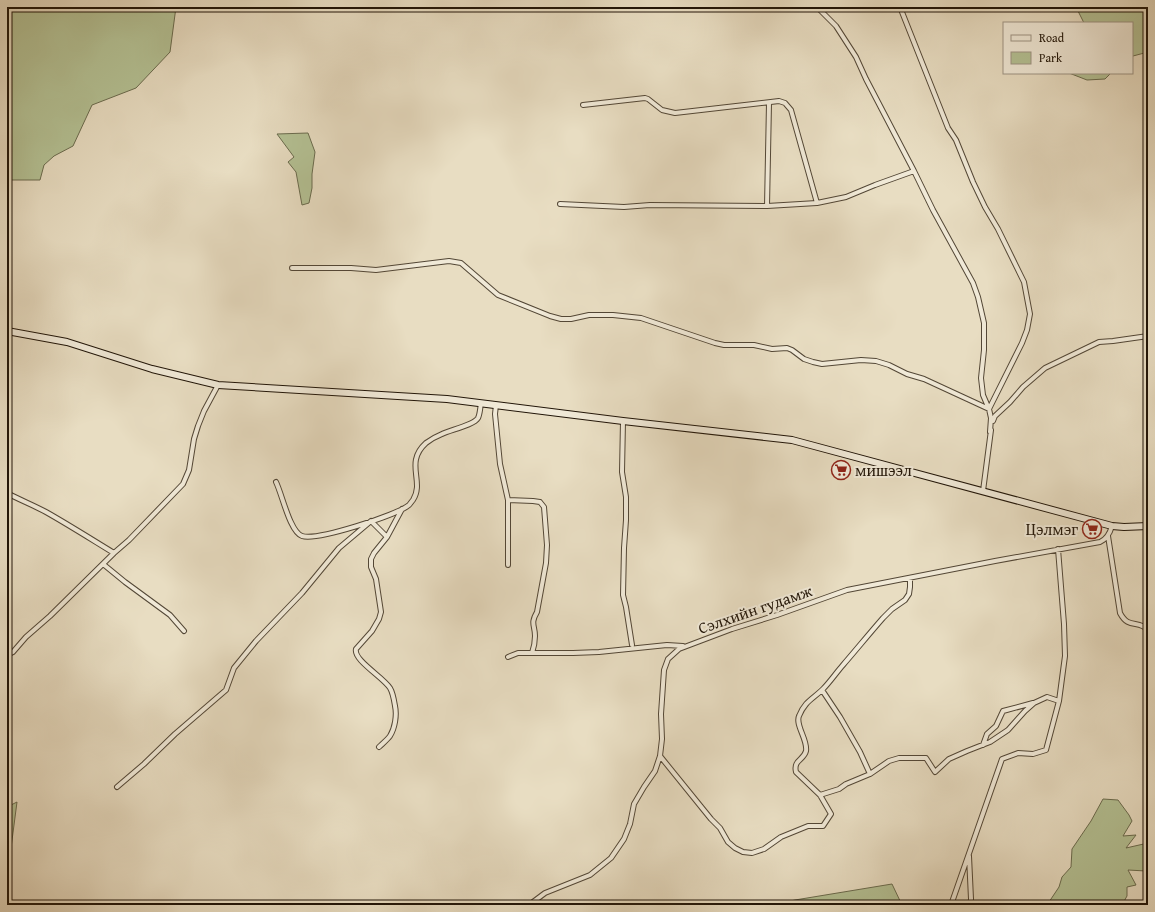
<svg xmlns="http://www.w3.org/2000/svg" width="1155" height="912" viewBox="0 0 1155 912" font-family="'Gentium Book Plus',serif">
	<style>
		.green { fill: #b4c194; stroke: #6a6b4e }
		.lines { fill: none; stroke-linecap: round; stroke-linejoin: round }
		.street-casing { stroke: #534736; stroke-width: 6 }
		.secondary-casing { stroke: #211508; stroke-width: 8 }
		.street { stroke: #f0e9d7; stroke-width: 4 }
		.secondary { stroke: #f0e9d7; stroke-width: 6 }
		.labels { text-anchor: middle; stroke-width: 4; stroke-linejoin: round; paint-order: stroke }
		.poi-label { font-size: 16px; fill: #211508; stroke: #f0e9d7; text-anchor: start }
		.street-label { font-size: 16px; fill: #211508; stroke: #f0e9d7 }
	</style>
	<rect width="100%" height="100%" fill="#e8ddc2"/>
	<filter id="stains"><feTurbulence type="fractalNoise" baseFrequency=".005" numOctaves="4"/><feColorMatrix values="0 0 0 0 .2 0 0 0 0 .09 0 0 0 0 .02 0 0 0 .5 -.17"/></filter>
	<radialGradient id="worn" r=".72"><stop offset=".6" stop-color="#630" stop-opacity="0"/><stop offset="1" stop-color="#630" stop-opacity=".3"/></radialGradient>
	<path class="green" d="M 7,7 L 176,7 L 170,52 L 136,88 L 92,105 L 73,146 L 54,156 L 44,165 L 40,180 L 11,180 L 7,185 Z
		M 1076,7 L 1148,7 L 1148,52 L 1133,56 L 1132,55 L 1132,23 L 1084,23 Z
		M 1069,73 L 1111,73 L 1105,79 L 1087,80 Z
		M 308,133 L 315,152 L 312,174 L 312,188 L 309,203 L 302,205 L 296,172 L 288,162 L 294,157 L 277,134 Z
		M 1103,799 L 1118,800 L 1129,815 L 1132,821 L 1123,836 L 1136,835 L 1126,848 L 1148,843 L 1148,852 L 1146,853 L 1148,856 L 1148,870 L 1146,871 L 1128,870 L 1136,885 L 1127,887 L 1127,896 L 1122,905 L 1047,905 L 1059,887 L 1062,877 L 1071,867 L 1072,849 L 1091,821 Z
		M 17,802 L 11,848 L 7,857 L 7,807 Z
		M 892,884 L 902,905 L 772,905 L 795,900 Z"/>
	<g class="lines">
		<g class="street-casing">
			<path id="street" d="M 817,7 L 836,26 L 856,57 L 866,79 L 914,171 L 933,210 L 973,283 L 978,297 L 984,323 L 984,350 L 981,378 L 983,395 L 989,409 L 991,418 L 990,432
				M 583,105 L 645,98 L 648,99 L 662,110 L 675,113 L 779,101 L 785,103 L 791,110 L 817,203
				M 560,204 L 624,207 L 650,205 L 767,206 L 817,203 L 846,197 L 875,185 L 914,171
				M 767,206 L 769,103
				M 292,268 L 351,268 L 376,270 L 449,261 L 461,263 L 498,295 L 550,316 L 561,319 L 571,319 L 589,315 L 613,315 L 641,318 L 715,343 L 724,345 L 754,345 L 772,349 L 787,348 L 792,350 L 804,359 L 813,362 L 822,364 L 861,360 L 876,361 L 889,365 L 907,374 L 924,379 L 989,409 L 1022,343 L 1027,330 L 1030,314 L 1024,282 L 998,229 L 985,207 L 973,182 L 956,140 L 948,128 L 900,7
				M 496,405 L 495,414 L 500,464 L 508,500 L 508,565
				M 623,421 L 622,472 L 626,497 L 626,520 L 624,548 L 623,595 L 626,607 L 632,645
				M 993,421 L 995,416 L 1010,402 L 1023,387 L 1045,368 L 1099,342 L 1113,341 L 1148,336
				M 276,482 C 282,494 290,532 302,536 C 317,541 397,515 409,505 C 410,504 412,501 413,500 C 425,481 404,463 426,443 C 430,440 437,436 442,434 C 450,430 474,425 478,418 C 480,414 480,408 481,404
				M 983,491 L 991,430
				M 7,493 C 20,500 33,505 46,512 C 69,525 91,539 114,553
				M 508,500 L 533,501 L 540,502 L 544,507 L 547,545 L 546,563 L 537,612 C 530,624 535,625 535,636 C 535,642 534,647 532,653
				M 1108,536 L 1120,613 C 1129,630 1138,619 1148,630
				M 103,564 L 125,582 L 170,615 L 184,631
				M 7,655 L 13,652 L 26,637 L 50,616 L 114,553 L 129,540 L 183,484 L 189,470 L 194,439 L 198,426 L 204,411 L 218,385
				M 508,657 L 518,653 L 573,653 L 599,652 L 667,645 L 683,646
				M 983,745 L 987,734 L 996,726 L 1003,711 L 1033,703
				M 379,747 C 382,744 387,740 390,736 C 395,728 397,715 395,706 C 394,700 393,693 390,688 C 383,677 353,660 356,649 L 372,631 L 379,619 L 381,612 L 376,579 L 371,567 L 371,559 L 374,553 L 387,537 L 402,509
				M 660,756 L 711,819 L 720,828 L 728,842 L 735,848 L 743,852 L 752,853 L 764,849 L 781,837 L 808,826 L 823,826 L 831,814 L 820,795 L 796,772 C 793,760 804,760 806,751 C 808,740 795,725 799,716 C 805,701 813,699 823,689 C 830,682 836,673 843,665 C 856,650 869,634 883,618 L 892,609 L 905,600 L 909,594 L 910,587 L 910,578
				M 870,774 L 889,761 L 899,758 L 926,758 L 935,772 L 949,759 L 967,751 L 990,742 L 1008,730 L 1025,711 L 1034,703 L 1047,697 L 1059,701
				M 117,787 L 144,764 L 175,734 L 226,690 L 234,668 L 256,641 L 302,593 L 339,548 L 371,521 L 387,537
				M 820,795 L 839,789 L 846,784 L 870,774 L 860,752 L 840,717 L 822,690
				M 969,856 L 971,899 L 970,905
				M 529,905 L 545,893 L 590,875 L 611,858 L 624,839 L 630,824 L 634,804 L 644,787 L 655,771 L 660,756 L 662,739 L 661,714 L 664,670 L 668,659 L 679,649 L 732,629 L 777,615 L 847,590 L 995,561 L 1100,542 C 1107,539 1110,533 1112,526
				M 951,905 L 1002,759 L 1018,753 L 1033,754 L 1046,750 L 1059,701 L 1065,656 L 1064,624 L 1058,549"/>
		</g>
		<g class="secondary-casing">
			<path id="secondary" d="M 7,331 L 67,342 L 152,369 L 218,385 L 447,399 L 623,421 L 792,440 L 1112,526 L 1124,527 L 1148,526"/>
		</g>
		<use href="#street" class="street"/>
		<use href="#secondary" class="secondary"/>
	</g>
	<defs>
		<g id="supermarket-ring" transform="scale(1)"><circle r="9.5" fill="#f0e9d7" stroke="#8f2418" stroke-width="1.5"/><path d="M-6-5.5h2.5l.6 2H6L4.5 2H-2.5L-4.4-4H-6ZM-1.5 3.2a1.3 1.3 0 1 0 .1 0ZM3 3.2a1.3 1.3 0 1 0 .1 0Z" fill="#8f2418"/></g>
	</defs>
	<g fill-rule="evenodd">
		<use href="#supermarket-ring" x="841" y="470"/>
		<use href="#supermarket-ring" x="1092" y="529"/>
	</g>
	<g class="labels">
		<g class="poi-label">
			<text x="855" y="476">мишээл</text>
			<text x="1078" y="535" text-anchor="end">Цэлмэг</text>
		</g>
		<g class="street-label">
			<text transform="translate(755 609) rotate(-19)" y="6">Сэлхийн гудамж</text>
		</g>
	</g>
	<rect width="1155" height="912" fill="none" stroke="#e8ddc2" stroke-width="24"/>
	<rect x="8" y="8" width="1139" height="896" fill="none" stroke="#211508" stroke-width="2"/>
	<rect x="12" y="12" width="1131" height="888" fill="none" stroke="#211508"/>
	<rect x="1003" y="22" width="130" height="52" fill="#f0e9d7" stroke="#9d9484"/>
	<rect x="1011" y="35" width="20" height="6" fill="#f0e9d7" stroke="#9d9484"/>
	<text x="1039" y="42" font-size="12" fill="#211508">Road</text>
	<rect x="1011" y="52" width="20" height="12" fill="#b4c194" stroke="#9d9484"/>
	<text x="1039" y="62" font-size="12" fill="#211508">Park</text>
	<rect width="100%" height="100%" filter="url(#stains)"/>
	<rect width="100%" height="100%" fill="url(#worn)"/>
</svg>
